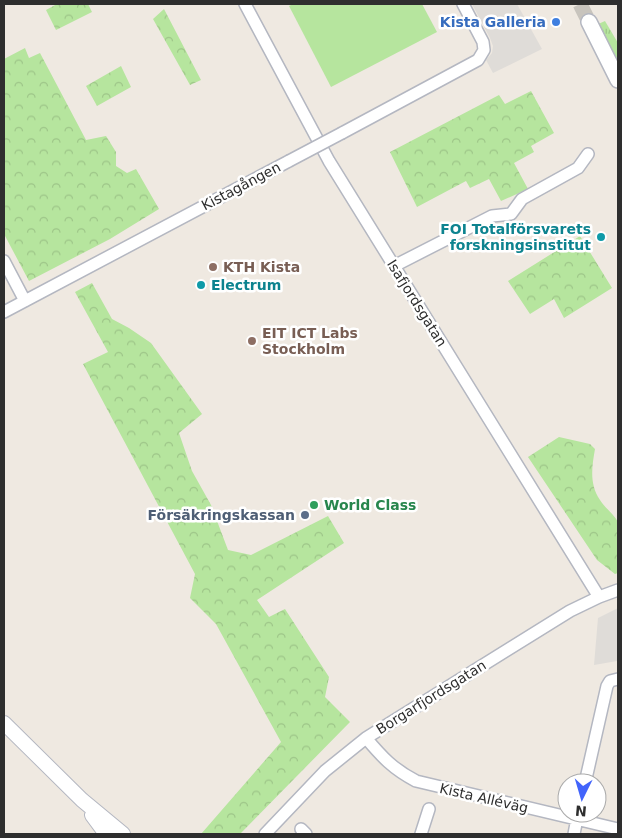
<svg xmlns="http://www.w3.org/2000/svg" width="622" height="838" viewBox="0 0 622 838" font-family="'DejaVu Sans',sans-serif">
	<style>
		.grass { fill: url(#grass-tufts) }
		.forest { fill: url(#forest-crowns) }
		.garden { fill: #b6e59e }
		.plaza { fill: #dfdcd8 }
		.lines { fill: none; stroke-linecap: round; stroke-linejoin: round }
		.secondary-tunnel { stroke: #c8c4bd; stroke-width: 15; stroke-dasharray: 15 8; stroke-linecap: butt }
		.minor-casing { stroke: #b4b7c1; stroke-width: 14 }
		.tertiary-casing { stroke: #b4b7c1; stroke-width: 16 }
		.secondary-casing { stroke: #b4b7c1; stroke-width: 18 }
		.minor { stroke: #fff; stroke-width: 11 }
		.tertiary { stroke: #fff; stroke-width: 14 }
		.secondary { stroke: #fff; stroke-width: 15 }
		.minor-bridge-casing { stroke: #b4b7c1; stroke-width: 14; stroke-linecap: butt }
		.minor-bridge { stroke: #fff; stroke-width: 11 }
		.shop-dot { fill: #3f7fe0; stroke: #fff; stroke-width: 2 }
		.culture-dot { fill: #0f9aa8; stroke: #fff; stroke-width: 2 }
		.education-dot { fill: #8d6e63; stroke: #fff; stroke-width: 2 }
		.leisure-dot { fill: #2e9e5b; stroke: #fff; stroke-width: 2 }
		.service-dot { fill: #5c6f8a; stroke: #fff; stroke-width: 2 }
		.labels { text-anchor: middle; stroke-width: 5; stroke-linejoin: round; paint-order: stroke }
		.shop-label { font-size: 14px; font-weight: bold; fill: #366cbe; stroke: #fff; text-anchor: end }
		.street-label { font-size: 14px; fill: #2e2e2e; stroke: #fff }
		.culture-label { font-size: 14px; font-weight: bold; fill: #0d838f; stroke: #fff; text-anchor: end }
		.education-label { font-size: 14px; font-weight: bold; fill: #785e54; stroke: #fff; text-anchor: start }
		.leisure-label { font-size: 14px; font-weight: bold; fill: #27864d; stroke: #fff; text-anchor: start }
		.service-label { font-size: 14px; font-weight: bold; fill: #4e5e75; stroke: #fff; text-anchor: end }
	</style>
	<defs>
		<pattern id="grass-tufts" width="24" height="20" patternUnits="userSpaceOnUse" patternTransform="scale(1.25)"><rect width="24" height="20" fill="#b6e59e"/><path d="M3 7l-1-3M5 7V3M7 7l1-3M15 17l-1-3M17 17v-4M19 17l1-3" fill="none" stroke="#9dc588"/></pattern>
		<pattern id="forest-crowns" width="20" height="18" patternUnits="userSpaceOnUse" patternTransform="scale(1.25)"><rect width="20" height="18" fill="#b6e59e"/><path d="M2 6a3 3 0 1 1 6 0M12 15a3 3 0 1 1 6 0" fill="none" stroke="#9dc588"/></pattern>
	</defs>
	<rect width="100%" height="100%" fill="#efe9e1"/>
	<path class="grass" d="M 605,21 L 618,43 L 618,60 L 596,25 Z"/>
	<path class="forest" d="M 57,4 L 88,4 L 92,12 L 56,30 L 46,10 Z
		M 164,9 L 201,80 L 190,85 L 153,19 Z
		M 25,48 L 29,58 L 40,53 L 86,140 L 106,136 L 116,152 L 116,166 L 127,173 L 136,169 L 159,209 L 110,239 L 29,281 L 4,234 L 4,59 Z
		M 121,66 L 131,87 L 97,106 L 86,86 Z
		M 531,91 L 554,133 L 531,146 L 534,152 L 514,163 L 528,189 L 501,201 L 489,179 L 470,188 L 466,181 L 417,207 L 390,152 L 499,95 L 505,104 Z
		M 580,236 L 612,288 L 564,318 L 554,299 L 530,314 L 508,281 Z
		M 92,283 L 112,319 L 129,328 L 151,343 L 202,414 L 179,433 L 192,471 L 211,505 L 228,550 L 251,555 L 328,516 L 344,543 L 257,600 L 269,617 L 285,609 L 329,677 L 325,697 L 350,722 L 240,834 L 201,834 L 281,742 L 216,624 L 190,598 L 195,574 L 83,364 L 108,352 L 75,292 Z
		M 559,437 L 590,444 L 595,449 C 592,466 589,484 600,500 C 605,508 613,513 618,522 L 618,573 L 615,574 L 597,560 L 528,457 Z"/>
	<path class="garden" d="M 293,4 L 422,4 L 437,32 L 331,87 L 289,6 Z"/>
	<path class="plaza" d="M 472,4 L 517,4 L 542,49 L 493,73 L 486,60 L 492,53 L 493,46 L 490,38 Z
		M 618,608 L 617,661 L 594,665 L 598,618 Z"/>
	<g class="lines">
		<path class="secondary-tunnel" d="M 580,4 L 589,22"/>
		<g class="minor-casing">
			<path id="minor" d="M 245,4 L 329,161 L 599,597
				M 342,133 L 478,60 L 484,50 L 483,42 L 463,4
				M 4,261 L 25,301
				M 394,266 L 492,216 L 511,214 L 522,199 L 578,168 L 588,154
				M 4,312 L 289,161
				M 366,738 C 382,757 393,769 416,781 L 618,829
				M 585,783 L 607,686 L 610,681 L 618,679
				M 301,829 L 306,834
				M 265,834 L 325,771 L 366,738 L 570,611 L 599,597 L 618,590
				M 421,834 L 429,809
				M 574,834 L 578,813"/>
		</g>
		<g class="tertiary-casing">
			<path id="tertiary" d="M 4,723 L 82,800 L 123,834
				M 92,815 L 106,834"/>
		</g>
		<g class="secondary-casing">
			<path id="secondary" d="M 589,22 L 618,80"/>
		</g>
		<use href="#minor" class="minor"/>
		<use href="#tertiary" class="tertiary"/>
		<use href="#secondary" class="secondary"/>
		<g class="minor-bridge-casing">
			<path id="minor-bridge" d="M 289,161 L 342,133"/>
		</g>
		<use href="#minor-bridge" class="minor-bridge"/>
	</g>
	<circle class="shop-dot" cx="556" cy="22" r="5"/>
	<g class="culture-dot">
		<circle cx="601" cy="237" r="5"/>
		<circle cx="201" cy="285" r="5"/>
	</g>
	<g class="education-dot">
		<circle cx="213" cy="267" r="5"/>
		<circle cx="252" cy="341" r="5"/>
	</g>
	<circle class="leisure-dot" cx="314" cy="505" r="5"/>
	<circle class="service-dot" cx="305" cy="515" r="5"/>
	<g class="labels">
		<g class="shop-label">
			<text x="546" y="27">Kista Galleria</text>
		</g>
		<g class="street-label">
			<text transform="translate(241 186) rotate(-28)" y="5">Kistagången</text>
			<text transform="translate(417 303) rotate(58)" y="5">Isafjordsgatan</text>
			<text transform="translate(431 697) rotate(-32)" y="5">Borgarfjordsgatan</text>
			<text transform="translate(484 798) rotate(13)" y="5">Kista Alléväg</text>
		</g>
		<g class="culture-label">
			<text x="591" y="234">FOI Totalförsvarets<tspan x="591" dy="16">forskningsinstitut</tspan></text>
			<text x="211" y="290" text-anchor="start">Electrum</text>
		</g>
		<g class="education-label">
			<text x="223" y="272">KTH Kista</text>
			<text x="262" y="338">EIT ICT Labs<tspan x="262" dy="16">Stockholm</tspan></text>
		</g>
		<g class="leisure-label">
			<text x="324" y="510">World Class</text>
		</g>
		<g class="service-label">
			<text x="295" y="520">Försäkringskassan</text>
		</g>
	</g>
	<rect width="622" height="838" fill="none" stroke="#2e2e2e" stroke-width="10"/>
	<g transform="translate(582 798) rotate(185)"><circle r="24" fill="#ffffff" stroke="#ababab"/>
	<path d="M0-4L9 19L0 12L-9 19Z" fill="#4264fb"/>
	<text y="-8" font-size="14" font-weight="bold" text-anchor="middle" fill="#2e2e2e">N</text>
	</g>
</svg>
